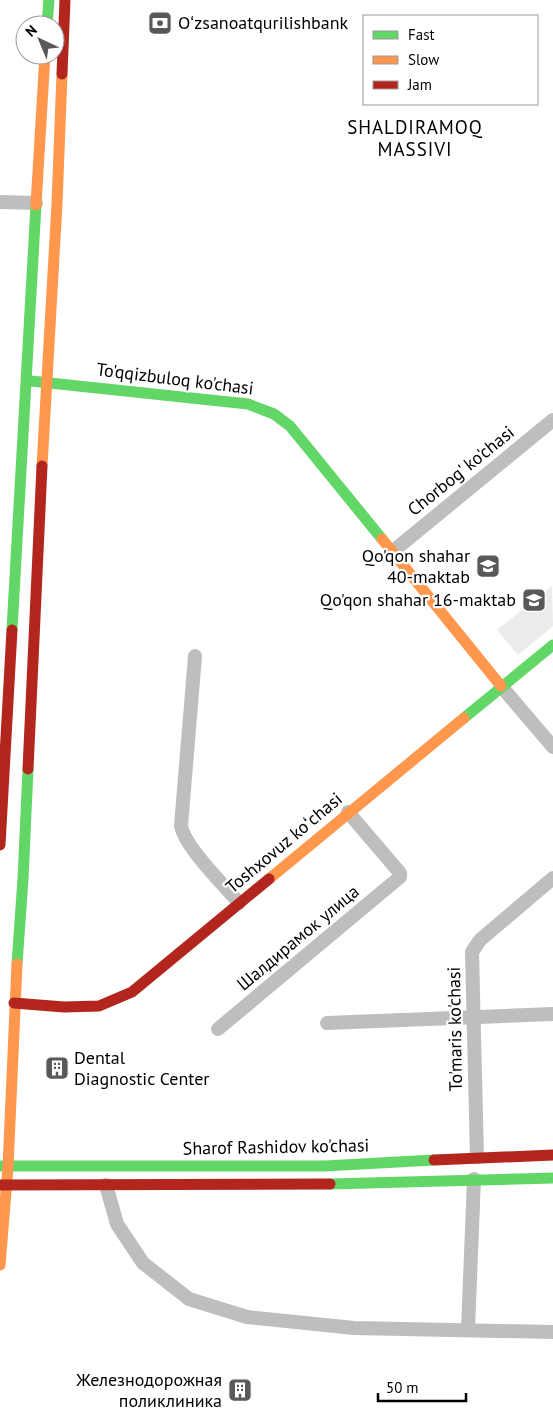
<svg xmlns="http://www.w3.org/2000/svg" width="553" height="1418" viewBox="0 0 553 1418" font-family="'PT Sans',sans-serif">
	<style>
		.green { fill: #ececec }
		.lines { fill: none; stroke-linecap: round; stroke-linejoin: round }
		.street { stroke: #bebebe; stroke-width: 14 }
		.fast { stroke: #63d668; stroke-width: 11 }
		.slow { stroke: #ff974d; stroke-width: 11 }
		.jam { stroke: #b3261e; stroke-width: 11 }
		.labels { text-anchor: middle; stroke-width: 4.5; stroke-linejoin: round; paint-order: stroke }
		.poi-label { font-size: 18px; fill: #000; stroke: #fff; text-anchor: end }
		.street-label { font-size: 18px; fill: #000; stroke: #fff }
		.neighbourhood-label { font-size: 19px; letter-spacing: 1px; fill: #000; stroke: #fff }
	</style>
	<rect width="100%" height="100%" fill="#fff"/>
	<path class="green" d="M 552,586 L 553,626 L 518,655 L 497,630 Z"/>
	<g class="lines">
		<path class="street" d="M 0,202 L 36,203
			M 392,552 L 553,420
			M 195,656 L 181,826 C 185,847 224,885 239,903
			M 501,686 L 553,747
			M 327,1023 L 553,1014
			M 218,1029 L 400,877 L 400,873 L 348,812
			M 477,1157 L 472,952 L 480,940 L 553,878
			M 106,1185 L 117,1224 L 143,1263 L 189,1299 L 247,1317 L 354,1328 L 553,1332
			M 468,1329 L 474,1179"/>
		<path class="fast" d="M 47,25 L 49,0
			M 31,381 L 248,404 L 274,414 L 290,426 L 382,539
			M 12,630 L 36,205
			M 464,718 L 553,645
			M 17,964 L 23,879 L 28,769
			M 0,1166 L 325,1166 L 434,1160
			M 330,1184 L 553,1178"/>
		<path class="slow" d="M 36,205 L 45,55
			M 42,466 L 57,204 L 62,74
			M 382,539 L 501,686
			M 269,879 L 464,718
			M 0,1265 L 8,1167 L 17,964"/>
		<path class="jam" d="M 62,74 L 65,0
			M 28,769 L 42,466
			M 0,845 L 12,630
			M 14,1003 L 64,1007 L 99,1006 L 132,992 L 269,879
			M 434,1160 L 553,1155
			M 0,1185 L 330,1184"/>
	</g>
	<defs>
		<g id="bank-square" transform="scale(1.25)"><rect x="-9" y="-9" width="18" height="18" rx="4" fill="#595959" stroke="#fff"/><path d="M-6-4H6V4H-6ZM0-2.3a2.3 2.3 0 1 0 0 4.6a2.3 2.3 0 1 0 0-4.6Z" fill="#fff"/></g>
		<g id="school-square" transform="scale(1.25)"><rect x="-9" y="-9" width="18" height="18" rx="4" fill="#595959" stroke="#fff"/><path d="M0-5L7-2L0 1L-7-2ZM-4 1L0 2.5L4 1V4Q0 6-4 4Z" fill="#fff"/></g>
		<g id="building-square" transform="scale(1.25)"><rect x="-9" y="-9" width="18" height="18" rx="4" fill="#595959" stroke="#fff"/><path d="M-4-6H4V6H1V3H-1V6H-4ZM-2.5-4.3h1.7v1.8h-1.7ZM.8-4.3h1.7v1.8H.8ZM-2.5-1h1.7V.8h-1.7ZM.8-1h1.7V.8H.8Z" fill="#fff"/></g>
	</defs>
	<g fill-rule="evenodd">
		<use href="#bank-square" x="160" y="23"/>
		<use href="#school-square" x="488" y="566"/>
		<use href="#school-square" x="534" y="600"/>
		<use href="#building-square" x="57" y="1068"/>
		<use href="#building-square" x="240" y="1390"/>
	</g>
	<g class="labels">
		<g class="poi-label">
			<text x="178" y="29" text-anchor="start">Oʻzsanoatqurilishbank</text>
			<text x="470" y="562">Qo'qon shahar<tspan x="470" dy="21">40-maktab</tspan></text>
			<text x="516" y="606">Qo'qon shahar 16-maktab</text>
			<text x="74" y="1064" text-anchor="start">Dental<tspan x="74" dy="21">Diagnostic Center</tspan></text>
			<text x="222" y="1386">Железнодорожная<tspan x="222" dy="21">поликлиника</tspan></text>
		</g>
		<g class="street-label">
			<text transform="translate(175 379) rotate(7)" y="6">To'qqizbuloq ko'chasi</text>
			<text transform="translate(461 471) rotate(-39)" y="6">Chorbog' ko'chasi</text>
			<text transform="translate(284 843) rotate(-40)" y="6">Toshxovuz koʻchasi</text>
			<text transform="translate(298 938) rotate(-40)" y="6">Шалдирамок улица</text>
			<text transform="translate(455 1029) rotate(-91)" y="6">To'maris ko'chasi</text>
			<text transform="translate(276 1147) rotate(-1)" y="6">Sharof Rashidov ko'chasi</text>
		</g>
		<g class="neighbourhood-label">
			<text x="415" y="134">SHALDIRAMOQ<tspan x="415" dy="22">MASSIVI</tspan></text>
		</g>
	</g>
	<rect x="363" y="15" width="175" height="90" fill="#ffffff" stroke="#999999"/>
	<rect x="373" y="31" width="25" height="8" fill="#63d668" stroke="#999999"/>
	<text x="408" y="40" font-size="15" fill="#000000">Fast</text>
	<rect x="373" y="56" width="25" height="8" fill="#ff974d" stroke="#999999"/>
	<text x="408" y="65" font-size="15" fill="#000000">Slow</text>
	<rect x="373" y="81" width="25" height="8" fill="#b3261e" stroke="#999999"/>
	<text x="408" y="90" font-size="15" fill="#000000">Jam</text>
	<g transform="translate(40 40) rotate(316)"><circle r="24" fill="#ffffff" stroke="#999999"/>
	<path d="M0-4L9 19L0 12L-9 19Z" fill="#595959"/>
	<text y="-8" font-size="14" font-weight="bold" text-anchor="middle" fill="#000000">N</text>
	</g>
	<path d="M378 1393v8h88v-8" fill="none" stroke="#000000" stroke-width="2.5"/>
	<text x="386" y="1393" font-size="15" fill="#000000" stroke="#ffffff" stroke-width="4" paint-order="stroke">50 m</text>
</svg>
